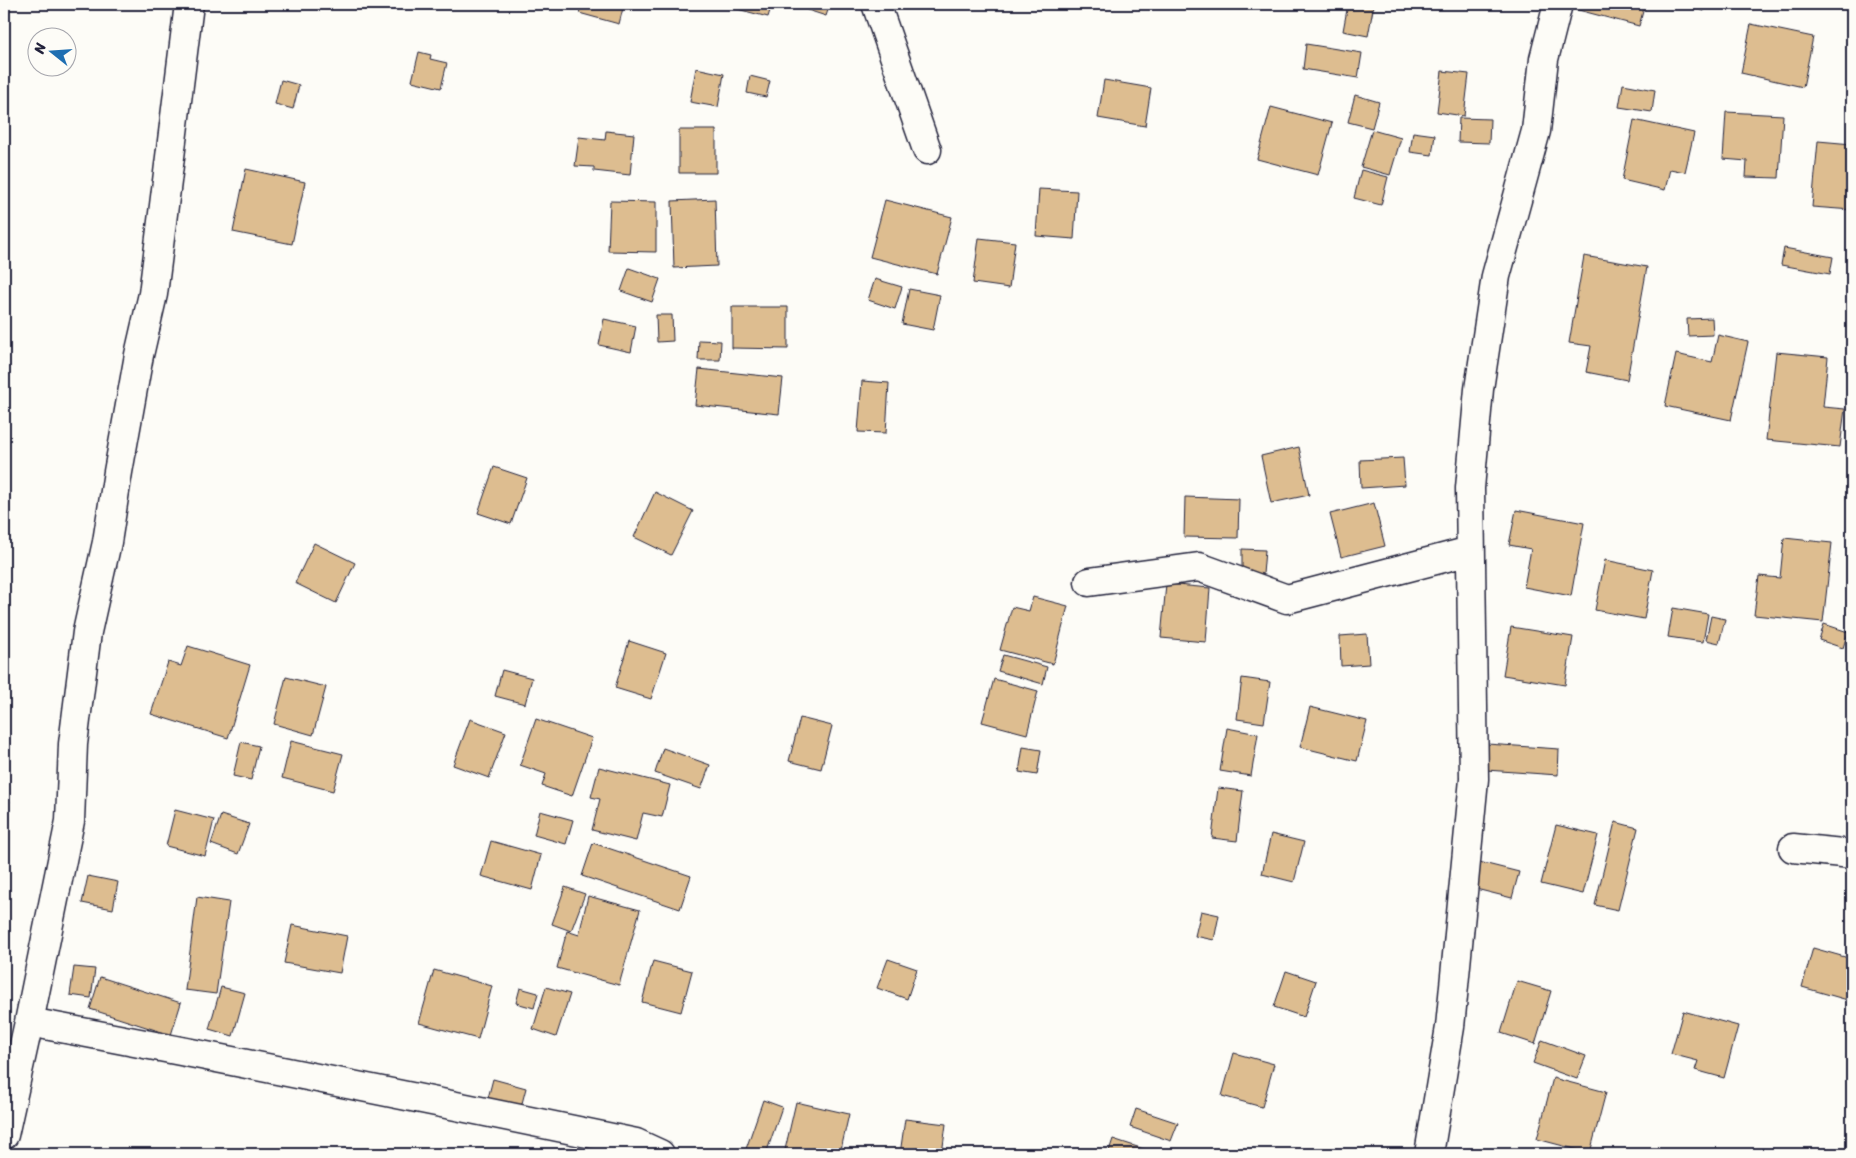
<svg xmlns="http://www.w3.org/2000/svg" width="1856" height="1158" viewBox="0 0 1856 1158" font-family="Sriracha,sans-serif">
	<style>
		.building { fill: #ddbd90; stroke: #22223b }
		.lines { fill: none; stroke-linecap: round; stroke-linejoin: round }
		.minor-casing { stroke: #22223b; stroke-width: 31 }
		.minor { stroke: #fdfcf7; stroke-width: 28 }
	</style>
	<rect width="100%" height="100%" fill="#fdfcf7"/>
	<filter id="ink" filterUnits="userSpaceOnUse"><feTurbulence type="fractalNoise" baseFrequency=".02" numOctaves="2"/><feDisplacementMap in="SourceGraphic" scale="10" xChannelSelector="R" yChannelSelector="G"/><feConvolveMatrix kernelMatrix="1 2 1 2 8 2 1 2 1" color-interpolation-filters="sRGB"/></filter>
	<g filter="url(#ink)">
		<path class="building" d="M 582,4 L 624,4 L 619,24 L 579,13 Z
			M 718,4 L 772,4 L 768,17 Z
			M 789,4 L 830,4 L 826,16 Z
			M 1348,4 L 1374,4 L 1368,36 L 1343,31 Z
			M 1568,4 L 1645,4 L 1639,26 L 1567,7 Z
			M 1682,4 L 1706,4 L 1704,11 Z
			M 1751,24 L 1813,37 L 1803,87 L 1741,73 Z
			M 1306,44 L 1362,53 L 1358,78 L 1303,69 Z
			M 419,52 L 431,55 L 430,59 L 447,63 L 441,88 L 412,81 Z
			M 696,68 L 724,74 L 718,107 L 690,102 Z
			M 1442,71 L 1469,74 L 1464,116 L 1437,112 Z
			M 750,76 L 770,81 L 766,97 L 747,93 Z
			M 281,80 L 299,85 L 293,109 L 275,104 Z
			M 1104,80 L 1151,88 L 1145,126 L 1098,118 Z
			M 1623,84 L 1655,90 L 1652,112 L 1619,107 Z
			M 1355,95 L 1379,102 L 1372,128 L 1348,122 Z
			M 1271,107 L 1332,123 L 1318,175 L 1257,159 Z
			M 1726,112 L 1783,115 L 1779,178 L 1746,177 L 1747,161 L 1723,159 Z
			M 1459,118 L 1490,119 L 1489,143 L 1458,142 Z
			M 1634,120 L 1694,133 L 1685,172 L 1670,169 L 1665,190 L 1622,180 Z
			M 679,130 L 716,130 L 716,173 L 679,173 Z
			M 1372,130 L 1401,138 L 1390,175 L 1361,167 Z
			M 606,131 L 634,134 L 630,175 L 594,171 L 594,167 L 575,166 L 579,137 L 605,140 Z
			M 1413,132 L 1435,135 L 1432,155 L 1410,152 Z
			M 1818,141 L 1852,144 L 1852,210 L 1812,207 Z
			M 246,169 L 305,182 L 292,244 L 233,232 Z
			M 1361,170 L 1388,177 L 1381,205 L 1354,198 Z
			M 1039,189 L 1077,191 L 1074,239 L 1036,236 Z
			M 715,199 L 717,266 L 674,268 L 672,201 Z
			M 885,200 L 952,217 L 937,274 L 870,257 Z
			M 610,201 L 656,202 L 656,252 L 608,251 Z
			M 979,238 L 1015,242 L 1009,288 L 973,283 Z
			M 1784,248 L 1833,257 L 1830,274 L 1781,265 Z
			M 1584,256 L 1647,267 L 1627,380 L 1586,372 L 1591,346 L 1569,343 Z
			M 629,268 L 660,279 L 652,302 L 621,291 Z
			M 875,279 L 902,287 L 895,309 L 868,300 Z
			M 909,289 L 940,295 L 933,330 L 902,324 Z
			M 732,307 L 788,307 L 788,349 L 732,348 Z
			M 656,315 L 672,315 L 673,341 L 657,342 Z
			M 1712,318 L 1713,335 L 1688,336 L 1687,319 Z
			M 604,319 L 636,326 L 631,352 L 599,345 Z
			M 1718,335 L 1748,342 L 1731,420 L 1665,406 L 1676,354 L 1712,362 Z
			M 699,340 L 721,341 L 720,360 L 698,360 Z
			M 1776,352 L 1828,357 L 1823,407 L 1845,409 L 1840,447 L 1766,440 Z
			M 699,369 L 783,378 L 779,414 L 695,405 Z
			M 862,381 L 889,383 L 886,433 L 858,432 Z
			M 1299,447 L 1309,495 L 1271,503 L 1261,456 Z
			M 1403,458 L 1405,485 L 1361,488 L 1360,460 Z
			M 494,467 L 527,478 L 511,524 L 478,513 Z
			M 655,492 L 693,511 L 671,555 L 634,537 Z
			M 1185,497 L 1239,499 L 1238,538 L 1184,537 Z
			M 1374,503 L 1385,546 L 1341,557 L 1330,514 Z
			M 1516,510 L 1584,523 L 1571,596 L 1524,587 L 1531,549 L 1509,545 Z
			M 1784,538 L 1832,543 L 1823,622 L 1754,615 L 1759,576 L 1780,578 Z
			M 314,543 L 355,563 L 336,603 L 295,583 Z
			M 1242,549 L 1265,550 L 1263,574 L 1242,573 Z
			M 1605,560 L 1653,570 L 1644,619 L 1595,610 Z
			M 1166,584 L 1210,588 L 1206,642 L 1161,638 Z
			M 1033,597 L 1068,606 L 1053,664 L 1000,650 L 1012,607 L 1029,611 Z
			M 1673,608 L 1708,614 L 1703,642 L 1668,637 Z
			M 1711,616 L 1725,619 L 1719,643 L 1706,640 Z
			M 1824,624 L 1848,632 L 1843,648 L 1819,640 Z
			M 1511,627 L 1573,637 L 1565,685 L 1503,675 Z
			M 1367,634 L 1369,664 L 1341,666 L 1340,636 Z
			M 629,641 L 666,653 L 651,699 L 615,688 Z
			M 188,646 L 250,665 L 228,738 L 151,714 L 168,662 L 181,666 Z
			M 1003,655 L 1047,667 L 1043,684 L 998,671 Z
			M 502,670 L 532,678 L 525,704 L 495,696 Z
			M 286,677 L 326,687 L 313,735 L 274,724 Z
			M 1242,678 L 1270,682 L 1264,723 L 1237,719 Z
			M 994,679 L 1038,691 L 1027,734 L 982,722 Z
			M 1310,707 L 1367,721 L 1357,761 L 1300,747 Z
			M 800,718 L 832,726 L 821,769 L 789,761 Z
			M 470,719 L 506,732 L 489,778 L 453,765 Z
			M 536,719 L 592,738 L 572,796 L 542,786 L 546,774 L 520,765 Z
			M 1227,728 L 1258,734 L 1251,776 L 1220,771 Z
			M 291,741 L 343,754 L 333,791 L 282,778 Z
			M 241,742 L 259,746 L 251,780 L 233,776 Z
			M 1487,744 L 1559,749 L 1558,775 L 1486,770 Z
			M 1023,747 L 1041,750 L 1037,775 L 1019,772 Z
			M 663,748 L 710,765 L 701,789 L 655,773 Z
			M 599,767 L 670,785 L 662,817 L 643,813 L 636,841 L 592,830 L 600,799 L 591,797 Z
			M 1218,788 L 1243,791 L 1237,841 L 1212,838 Z
			M 4,799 L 10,801 L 4,820 Z
			M 175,810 L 214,820 L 205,856 L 166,846 Z
			M 540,811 L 573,820 L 566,844 L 534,835 Z
			M 221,815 L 249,824 L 238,854 L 211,844 Z
			M 1615,822 L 1638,828 L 1618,910 L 1595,905 Z
			M 1556,825 L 1598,835 L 1583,894 L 1541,884 Z
			M 1271,834 L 1304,842 L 1294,882 L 1262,874 Z
			M 491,841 L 541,855 L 532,890 L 481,876 Z
			M 593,843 L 691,876 L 680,909 L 582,876 Z
			M 1475,861 L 1519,872 L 1512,898 L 1468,887 Z
			M 88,876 L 118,882 L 113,909 L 82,903 Z
			M 565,887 L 585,894 L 571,931 L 552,924 Z
			M 588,896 L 640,910 L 619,985 L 557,968 L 567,931 L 579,935 Z
			M 197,897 L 229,902 L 216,994 L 185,990 Z
			M 1201,911 L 1219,915 L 1214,940 L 1195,936 Z
			M 292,925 L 347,936 L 340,973 L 284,963 Z
			M 1813,948 L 1852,959 L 1851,1001 L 1802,987 Z
			M 888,959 L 917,969 L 907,999 L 877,988 Z
			M 653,961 L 692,971 L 681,1012 L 642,1002 Z
			M 74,967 L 95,969 L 91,998 L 70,995 Z
			M 434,970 L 492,986 L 478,1039 L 419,1023 Z
			M 1286,971 L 1316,981 L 1304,1017 L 1274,1007 Z
			M 100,977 L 181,1003 L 171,1035 L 90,1009 Z
			M 1517,981 L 1551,991 L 1535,1044 L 1501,1033 Z
			M 221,987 L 245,993 L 233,1036 L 209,1029 Z
			M 546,987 L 570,994 L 556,1037 L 533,1029 Z
			M 520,988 L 538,993 L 534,1008 L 516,1003 Z
			M 1683,1011 L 1738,1026 L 1724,1078 L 1695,1070 L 1698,1061 L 1671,1054 Z
			M 1542,1040 L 1586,1056 L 1577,1079 L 1533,1063 Z
			M 1234,1053 L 1274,1064 L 1262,1107 L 1222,1096 Z
			M 1553,1078 L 1606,1092 L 1590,1153 L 1537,1139 Z
			M 493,1079 L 526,1088 L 520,1111 L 487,1102 Z
			M 763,1100 L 782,1107 L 766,1154 L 746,1149 Z
			M 796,1102 L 849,1114 L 840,1154 L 784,1154 Z
			M 1136,1109 L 1178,1123 L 1171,1141 L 1130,1127 Z
			M 905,1119 L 946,1124 L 942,1154 L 900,1154 Z
			M 1113,1139 L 1159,1154 L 1108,1154 Z"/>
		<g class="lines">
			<g class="minor-casing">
				<path id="minor" d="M 876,4 L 927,150
					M 1089,582 L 1199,567 L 1287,599 L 1470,551
					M 1793,848 L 1852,854
					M 29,1022 C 232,1060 434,1101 636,1143 L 660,1154
					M 4,1135 L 29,1022 L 70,821 L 73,744 L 87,632 L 107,542 L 118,472 L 139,355 L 153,294 L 189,4
					M 1429,1154 L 1450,1027 L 1474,779 L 1470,488 L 1479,389 L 1496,276 L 1536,131 L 1544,59 L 1558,4"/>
			</g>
			<use href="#minor" class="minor"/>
		</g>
	</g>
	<rect width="1856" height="1158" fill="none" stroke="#fdfcf7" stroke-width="20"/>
	<rect x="10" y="10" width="1836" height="1138" fill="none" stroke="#22223b" stroke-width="2" filter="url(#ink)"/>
	<g transform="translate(52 52) rotate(287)"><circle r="24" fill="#fdfcf7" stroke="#a5a5ac"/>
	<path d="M0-4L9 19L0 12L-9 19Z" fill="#1f6fb2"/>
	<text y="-8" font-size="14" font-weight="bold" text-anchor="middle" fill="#22223b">N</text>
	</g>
</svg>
